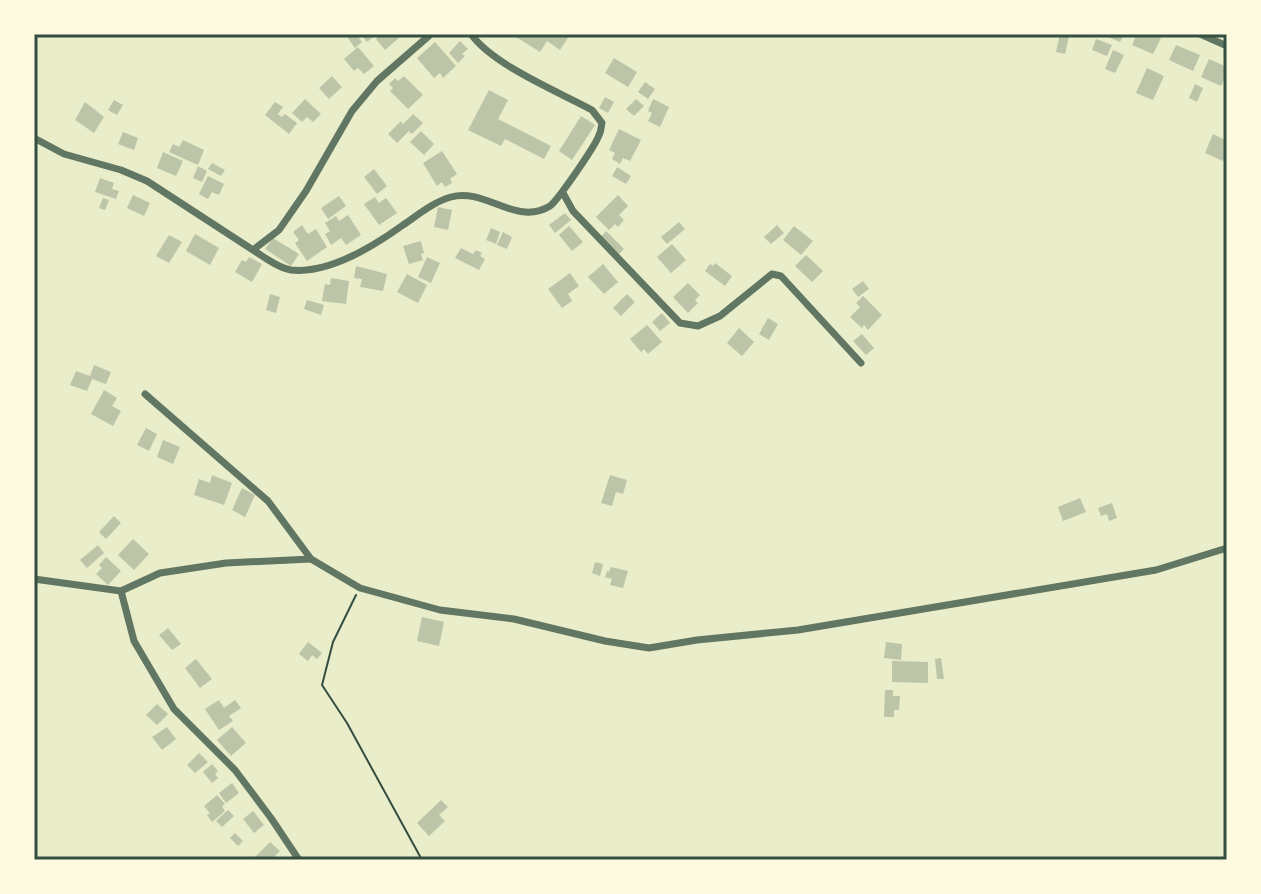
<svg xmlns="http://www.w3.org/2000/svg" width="1261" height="894" viewBox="0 0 1261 894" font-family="Commissioner,sans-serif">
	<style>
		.building { fill: #bcc5a7 }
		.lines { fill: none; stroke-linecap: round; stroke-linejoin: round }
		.path { stroke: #344e41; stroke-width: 2 }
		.minor { stroke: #617663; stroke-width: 7 }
		.neatline { fill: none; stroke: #344e41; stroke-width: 3 }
	</style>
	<rect width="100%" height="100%" fill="#e9edc9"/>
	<path class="building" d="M 345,34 L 356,34 L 362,42 L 355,48 Z
		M 361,34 L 377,34 L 367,42 Z
		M 381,34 L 399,34 L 401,36 L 385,50 L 376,39 Z
		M 518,34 L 566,34 L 569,36 L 560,50 L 547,41 L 540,52 L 516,37 Z
		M 1060,34 L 1069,36 L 1065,54 L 1056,52 Z
		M 1101,34 L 1124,34 L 1120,42 Z
		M 1137,34 L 1152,34 L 1161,38 L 1153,54 L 1132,45 Z
		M 1096,39 L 1112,45 L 1107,56 L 1092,50 Z
		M 460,41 L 468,49 L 462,54 L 465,56 L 458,63 L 449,53 Z
		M 435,42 L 456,66 L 443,78 L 440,73 L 434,78 L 417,58 Z
		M 1176,45 L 1200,55 L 1193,71 L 1169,60 Z
		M 358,47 L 374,66 L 364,74 L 358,68 L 354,71 L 344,59 Z
		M 1113,50 L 1124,55 L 1115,73 L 1105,69 Z
		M 614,58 L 637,72 L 628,87 L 605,73 Z
		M 1209,59 L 1227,67 L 1227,73 L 1221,86 L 1201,77 Z
		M 1147,68 L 1164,76 L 1153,100 L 1136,93 Z
		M 332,76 L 342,87 L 329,99 L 319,88 Z
		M 404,76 L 423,95 L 408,109 L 390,91 L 393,88 L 389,84 L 395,78 L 398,81 Z
		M 645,82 L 655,89 L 648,99 L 638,92 Z
		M 1195,84 L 1203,88 L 1197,102 L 1189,98 Z
		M 489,90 L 508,100 L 498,119 L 551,146 L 544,159 L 505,139 L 501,146 L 468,130 Z
		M 605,97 L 614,102 L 608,113 L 599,108 Z
		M 305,99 L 321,114 L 313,122 L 307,117 L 302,122 L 292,113 Z
		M 636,99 L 644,106 L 634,116 L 626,109 Z
		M 653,99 L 669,107 L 660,127 L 648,121 L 652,113 L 648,111 Z
		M 114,100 L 123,105 L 117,115 L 108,110 Z
		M 85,102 L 104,117 L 94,133 L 75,120 Z
		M 275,102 L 283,107 L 278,114 L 282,117 L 285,114 L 297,123 L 289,134 L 265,115 Z
		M 413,114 L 423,123 L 412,134 L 409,131 L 397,143 L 388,134 L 401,121 L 403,124 Z
		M 581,116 L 595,125 L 572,160 L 559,151 Z
		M 619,129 L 641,140 L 630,161 L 623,158 L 620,164 L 612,159 L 615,153 L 609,150 Z
		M 421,131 L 434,144 L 424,155 L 410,142 Z
		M 123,132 L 138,138 L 134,150 L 118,144 Z
		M 1213,134 L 1227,141 L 1227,151 L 1223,161 L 1205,153 Z
		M 183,140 L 204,150 L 198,165 L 169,152 L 173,144 L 179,147 Z
		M 442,151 L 457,174 L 450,179 L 452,183 L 445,187 L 442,182 L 437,186 L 423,163 Z
		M 163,152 L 183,161 L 176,176 L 157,168 Z
		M 212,163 L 225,170 L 221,176 L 208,169 Z
		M 198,166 L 207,171 L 202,182 L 193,178 Z
		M 617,167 L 631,176 L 626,184 L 612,176 Z
		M 374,169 L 387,186 L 377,194 L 364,177 Z
		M 208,176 L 224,184 L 219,195 L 212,192 L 208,199 L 199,194 Z
		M 100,178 L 114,183 L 112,189 L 119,191 L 116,199 L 95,192 Z
		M 133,195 L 150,203 L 144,216 L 127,208 Z
		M 618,195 L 628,206 L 619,215 L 624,220 L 618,227 L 615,224 L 609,230 L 596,217 Z
		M 339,196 L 346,206 L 328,219 L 321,208 Z
		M 375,197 L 379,203 L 386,198 L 397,213 L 379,225 L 364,204 Z
		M 103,198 L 109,200 L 105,210 L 99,208 Z
		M 438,207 L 452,210 L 448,230 L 434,227 Z
		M 565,213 L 571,220 L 555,233 L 549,225 Z
		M 348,215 L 361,235 L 346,245 L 341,238 L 331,245 L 325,234 L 330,231 L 325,223 L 336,216 L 339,221 Z
		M 679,222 L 685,229 L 667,244 L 661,237 Z
		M 302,225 L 308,234 L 316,229 L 327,247 L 307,261 L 295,243 L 299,240 L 293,232 Z
		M 777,225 L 784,233 L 771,244 L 764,237 Z
		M 569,226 L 583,242 L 572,251 L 559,235 Z
		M 794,226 L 813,241 L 801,255 L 783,240 Z
		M 491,228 L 500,232 L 496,244 L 486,240 Z
		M 606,231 L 624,249 L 619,254 L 601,237 Z
		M 503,232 L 512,237 L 507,249 L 497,245 Z
		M 195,234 L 219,248 L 210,265 L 186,251 Z
		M 169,235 L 182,242 L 169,263 L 156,256 Z
		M 273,238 L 299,254 L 291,266 L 265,249 Z
		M 421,241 L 424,253 L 421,254 L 423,260 L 409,264 L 403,246 Z
		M 672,244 L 686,260 L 671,273 L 657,257 Z
		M 461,248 L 473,254 L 476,250 L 482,253 L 480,256 L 485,259 L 479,270 L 455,258 Z
		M 806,255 L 823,271 L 812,282 L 795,266 Z
		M 249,257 L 262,264 L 252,282 L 235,272 L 242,260 L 246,262 Z
		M 427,257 L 440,263 L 431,283 L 418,277 Z
		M 715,263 L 732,276 L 725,286 L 705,271 L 710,264 L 713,266 Z
		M 603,264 L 618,282 L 604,294 L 588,277 Z
		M 356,266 L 387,274 L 383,291 L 360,287 L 362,279 L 354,278 Z
		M 570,273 L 579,286 L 568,294 L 572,301 L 562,308 L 548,289 Z
		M 407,274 L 427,285 L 418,303 L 397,292 Z
		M 331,278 L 349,281 L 346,304 L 322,301 L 325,284 L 330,285 Z
		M 863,281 L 869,289 L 858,297 L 852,289 Z
		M 688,283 L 700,295 L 695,300 L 698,303 L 688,313 L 673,297 Z
		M 270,294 L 280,297 L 276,313 L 266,310 Z
		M 627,294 L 635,302 L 621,316 L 613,308 Z
		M 863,296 L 882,315 L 868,330 L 864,325 L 862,328 L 850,317 L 860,307 L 856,303 Z
		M 307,300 L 324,305 L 321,315 L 304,309 Z
		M 662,313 L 670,323 L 660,331 L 652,322 Z
		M 768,318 L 778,324 L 769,340 L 759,334 Z
		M 647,325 L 662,342 L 648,354 L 644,349 L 641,352 L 630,339 Z
		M 739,328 L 754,342 L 742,356 L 727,343 Z
		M 862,334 L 874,348 L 866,355 L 853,341 Z
		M 94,365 L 111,372 L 106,384 L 92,379 L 87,391 L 70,385 L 76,371 L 90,376 Z
		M 104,390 L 117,398 L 112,406 L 121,411 L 113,426 L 91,414 Z
		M 146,428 L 157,434 L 149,451 L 137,445 Z
		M 163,440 L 180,447 L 173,464 L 157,457 Z
		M 212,475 L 232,483 L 224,505 L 194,495 L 199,479 L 210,483 Z
		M 610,475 L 627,480 L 623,494 L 616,492 L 612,506 L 601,503 Z
		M 242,488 L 255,495 L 245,517 L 232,510 Z
		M 1080,498 L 1086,512 L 1063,521 L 1058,507 Z
		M 1112,503 L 1117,518 L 1109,521 L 1107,514 L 1101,516 L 1098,508 Z
		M 114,516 L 121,523 L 106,539 L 99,532 Z
		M 133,539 L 149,554 L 134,570 L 118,555 Z
		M 98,545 L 104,553 L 87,568 L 80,560 Z
		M 106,557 L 121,571 L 108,585 L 96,574 L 102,568 L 99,565 Z
		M 595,562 L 603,564 L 600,576 L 592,573 Z
		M 611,567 L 628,571 L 623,588 L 610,585 L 612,579 L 605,577 L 607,571 L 609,572 Z
		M 422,617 L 444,622 L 439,646 L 417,641 Z
		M 168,628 L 181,644 L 172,650 L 159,635 Z
		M 308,642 L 322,653 L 317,659 L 312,655 L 308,661 L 299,654 Z
		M 886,642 L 902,644 L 901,660 L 884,658 Z
		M 941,658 L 944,679 L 937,679 L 935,659 Z
		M 196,659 L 212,679 L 200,688 L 185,668 Z
		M 892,661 L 928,662 L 928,683 L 892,682 Z
		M 885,690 L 893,690 L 893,696 L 900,696 L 899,710 L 894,710 L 894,717 L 884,717 Z
		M 219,700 L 224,708 L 235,700 L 241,708 L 229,716 L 233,721 L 219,730 L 205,709 Z
		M 157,704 L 168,714 L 157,725 L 146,715 Z
		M 167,727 L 176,739 L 162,750 L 152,737 Z
		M 232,727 L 246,743 L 231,756 L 217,740 Z
		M 199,753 L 208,762 L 195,773 L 187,765 Z
		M 212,764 L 218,771 L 215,774 L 218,778 L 212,783 L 203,772 Z
		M 232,783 L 239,793 L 226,803 L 219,793 Z
		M 217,795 L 225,804 L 222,806 L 225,811 L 212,822 L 207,815 L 210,813 L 204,806 Z
		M 441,800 L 448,807 L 439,815 L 445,821 L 429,836 L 417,823 Z
		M 228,810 L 234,816 L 222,827 L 216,821 Z
		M 253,811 L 264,825 L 254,833 L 243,819 Z
		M 235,833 L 243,841 L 238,846 L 230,838 Z
		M 270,842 L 280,851 L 271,860 L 258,860 L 255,857 Z"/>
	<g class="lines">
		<path class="path" d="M 356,595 L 333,642 L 322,685 L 347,723 L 422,860"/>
		<path class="minor" d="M 1200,34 L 1227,46
			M 34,138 L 64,154 L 121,170 L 147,181 L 253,250 L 279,230 L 306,191 L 352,111 L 377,81 L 431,34
			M 563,193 L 573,211 L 680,323 L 698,326 L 720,316 L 772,274 L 781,276 L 861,363
			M 253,250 C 264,257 278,268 291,270 C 329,274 374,246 403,225 C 418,215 433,202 451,197 C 485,187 516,227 550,206 C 558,200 596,145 599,135 C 601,132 601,127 602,123 L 592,110 C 557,91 493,65 471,34
			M 145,394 L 268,501 L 311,559
			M 34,579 L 121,591
			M 121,591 L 160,573 L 226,563 L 311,559 L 360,588 L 440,610 L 514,619 L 605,641 L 649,648 L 697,640 L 798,630 L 1156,570 L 1227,548
			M 121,591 L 134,641 L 174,709 L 235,770 L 271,818 L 299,860"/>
	</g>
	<rect width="1261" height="894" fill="none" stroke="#fefae0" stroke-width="72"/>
	<rect x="36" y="36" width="1189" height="822" class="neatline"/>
</svg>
